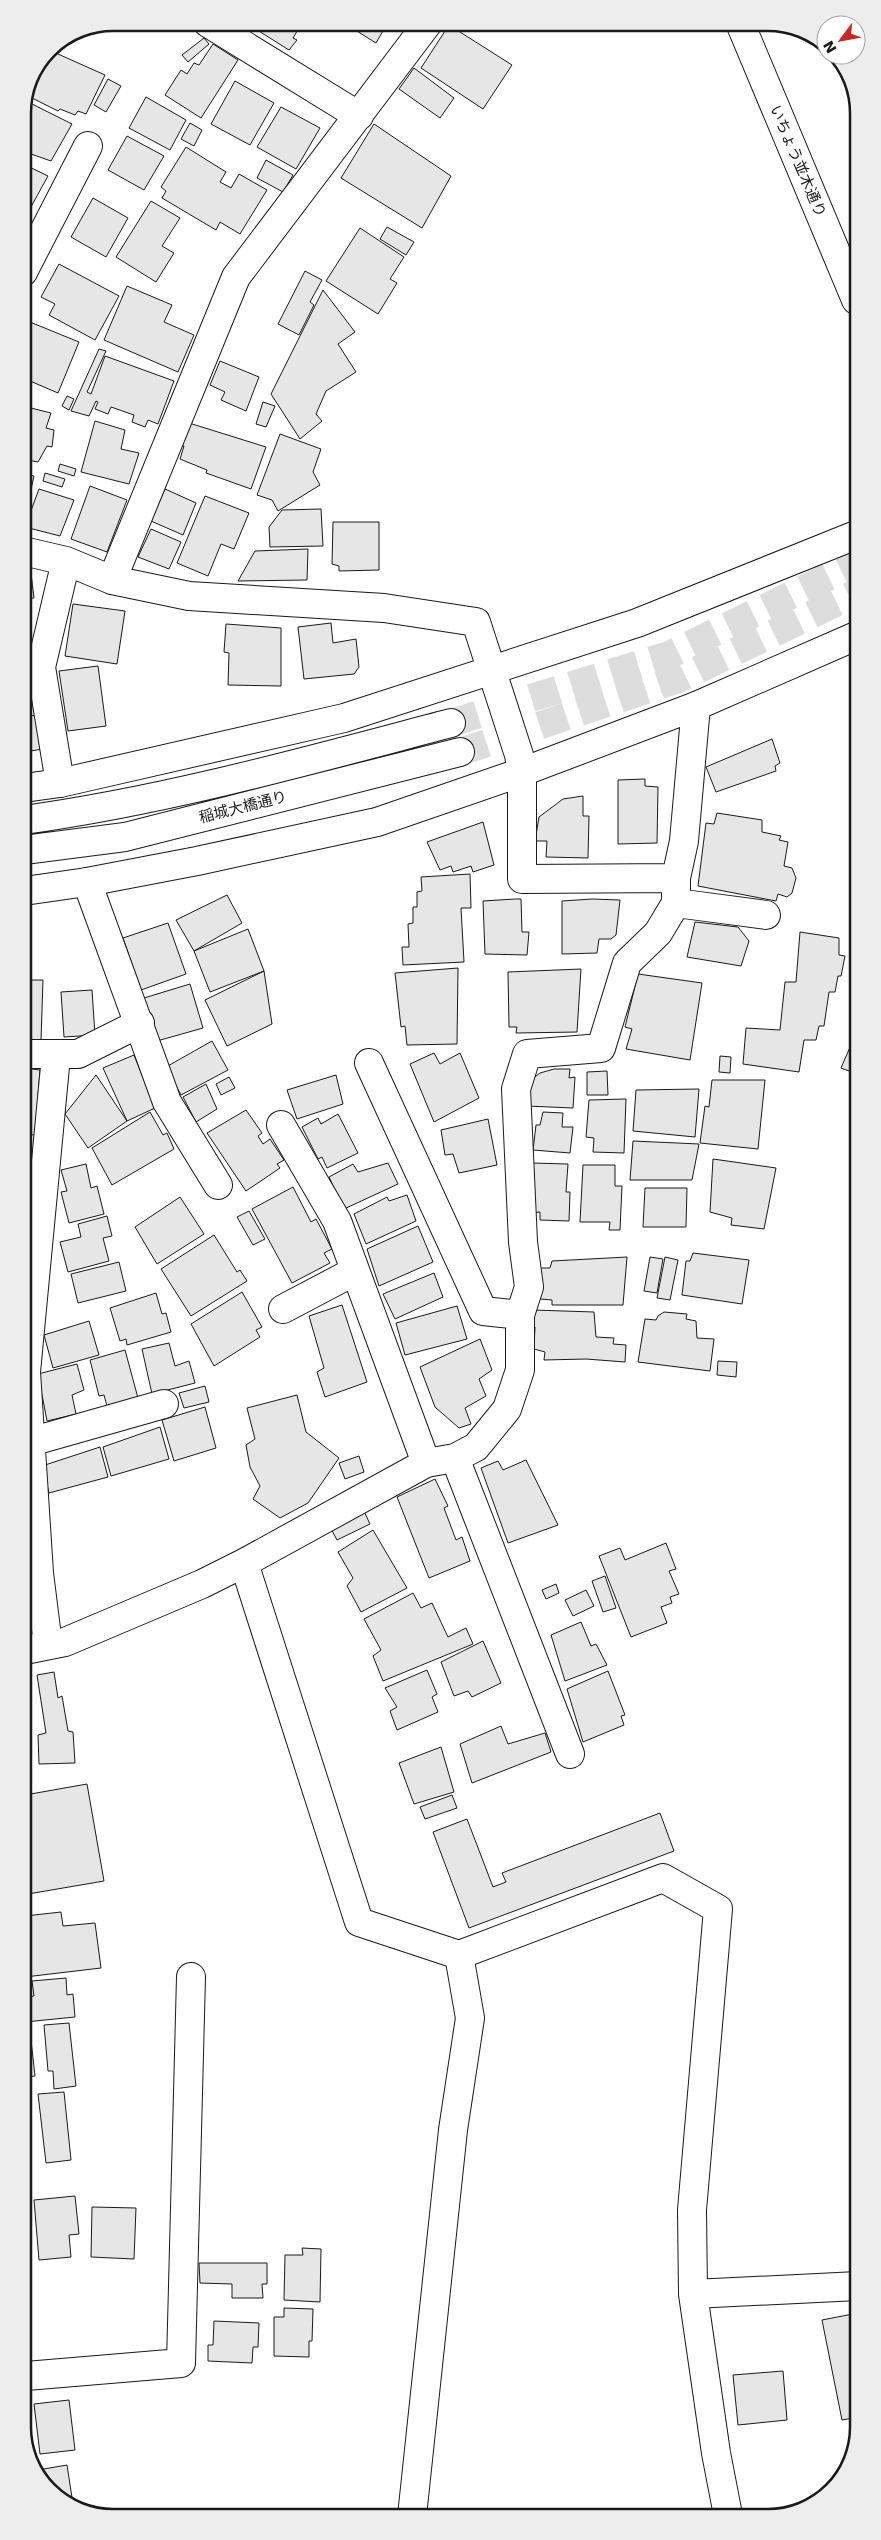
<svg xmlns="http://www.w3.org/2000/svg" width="881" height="2540" viewBox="0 0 881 2540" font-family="'DejaVu Sans','Noto Sans JP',sans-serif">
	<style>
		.building { fill: #e6e6e6; stroke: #1a1a1a }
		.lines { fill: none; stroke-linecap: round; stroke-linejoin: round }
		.major-tunnel { stroke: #ddd; stroke-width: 28; stroke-dasharray: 28 14; stroke-linecap: butt }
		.minor-casing { stroke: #1a1a1a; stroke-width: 30 }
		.major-casing { stroke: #1a1a1a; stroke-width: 30 }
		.minor { stroke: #fff; stroke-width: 28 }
		.major { stroke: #fff; stroke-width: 28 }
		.labels { text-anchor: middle; stroke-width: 4; stroke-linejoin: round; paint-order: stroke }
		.street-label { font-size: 15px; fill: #1a1a1a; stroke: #fff }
		.rim { fill: none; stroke: #1a1a1a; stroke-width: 2.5 }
	</style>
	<rect width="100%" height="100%" fill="#fff"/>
	<path class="building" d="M 246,23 L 302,23 L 293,38 L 297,40 L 289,50 Z
		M 344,23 L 386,23 L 387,24 L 376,43 Z
		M 449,25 L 512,65 L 483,109 L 421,68 Z
		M 204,38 L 209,44 L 188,62 L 182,55 Z
		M 213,44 L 238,60 L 201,118 L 165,95 L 181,70 L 187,74 L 194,63 L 199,65 Z
		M 49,50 L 105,75 L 86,114 L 78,111 L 75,115 L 60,109 L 58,111 L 28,96 Z
		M 414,68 L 454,98 L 440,118 L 399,89 Z
		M 108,79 L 121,86 L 106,112 L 94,105 Z
		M 235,81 L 274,103 L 250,145 L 211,124 Z
		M 146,97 L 186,120 L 170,150 L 129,128 Z
		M 26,101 L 72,124 L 51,161 L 31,154 L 28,158 L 23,156 L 23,107 Z
		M 281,107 L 320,128 L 296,169 L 257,147 Z
		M 190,123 L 202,130 L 194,146 L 181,139 Z
		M 374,124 L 451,176 L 422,228 L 341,178 Z
		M 127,136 L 164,156 L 144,190 L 108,170 Z
		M 186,147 L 226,172 L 220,182 L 231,188 L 239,174 L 267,190 L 240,234 L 220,222 L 216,230 L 162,198 L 166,191 L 161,187 Z
		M 266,160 L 293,175 L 283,192 L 257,178 Z
		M 23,164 L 48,176 L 26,216 L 23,215 Z
		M 93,198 L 128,218 L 106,257 L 71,237 Z
		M 151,201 L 180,218 L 162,246 L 174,253 L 156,282 L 116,257 Z
		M 387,227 L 414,242 L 406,255 L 380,239 Z
		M 360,228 L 404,257 L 390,279 L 397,283 L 378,314 L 326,281 Z
		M 59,264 L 119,296 L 95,340 L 49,315 L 55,304 L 41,297 Z
		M 305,271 L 322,280 L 310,302 L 314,305 L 299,335 L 278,324 Z
		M 127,286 L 172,305 L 164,322 L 194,335 L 178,372 L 104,340 Z
		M 323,290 L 355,332 L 338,344 L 356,372 L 326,391 L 316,414 L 322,421 L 300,439 L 271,394 Z
		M 25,320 L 79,342 L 58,393 L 23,378 Z
		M 99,349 L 106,351 L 87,392 L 91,394 L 105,356 L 174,381 L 158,424 L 148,420 L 145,427 L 132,422 L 134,415 L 111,407 L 108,414 L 95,409 L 98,402 L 96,401 L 89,416 L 71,411 Z
		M 220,361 L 259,377 L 246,411 L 221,400 L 225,392 L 210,385 Z
		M 67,396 L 74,399 L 69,410 L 62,406 Z
		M 263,402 L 275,406 L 266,427 L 256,424 Z
		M 23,406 L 51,413 L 46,428 L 54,430 L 52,447 L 47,446 L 38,462 L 23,459 Z
		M 95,421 L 125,430 L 121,449 L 139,453 L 129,484 L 81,472 Z
		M 189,423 L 266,447 L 251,489 L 206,473 L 207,470 L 180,459 L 184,446 L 181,445 Z
		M 280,434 L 321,449 L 313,472 L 320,485 L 278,511 L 272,500 L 257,495 Z
		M 60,464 L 76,469 L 74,476 L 58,471 Z
		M 23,473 L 34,476 L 23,526 Z
		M 45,473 L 65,479 L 62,487 L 43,481 Z
		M 90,486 L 127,500 L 107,552 L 71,539 Z
		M 39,489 L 74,500 L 60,536 L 25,527 Z
		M 165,489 L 196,503 L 183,535 L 151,521 Z
		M 205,496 L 249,513 L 234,549 L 221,544 L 208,576 L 177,563 Z
		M 321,509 L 323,546 L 270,547 L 269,527 L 282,510 Z
		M 333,522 L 379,522 L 379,570 L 339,571 L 339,566 L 332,564 Z
		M 151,529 L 181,542 L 169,569 L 138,557 Z
		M 308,549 L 307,580 L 238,581 L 255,551 Z
		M 30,565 L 34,598 L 23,599 L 23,566 Z
		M 73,604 L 125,611 L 117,664 L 65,656 Z
		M 331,623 L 333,643 L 356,639 L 359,667 L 354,674 L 304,679 L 298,627 Z
		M 226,624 L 281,628 L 281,686 L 228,685 L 229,653 L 224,652 Z
		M 98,666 L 106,726 L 68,731 L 59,671 Z
		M 23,673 L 28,709 L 23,710 Z
		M 37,715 L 43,749 L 24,752 L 23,717 Z
		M 772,739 L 780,763 L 775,766 L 776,771 L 716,792 L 706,767 Z
		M 645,779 L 645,786 L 658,787 L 657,843 L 618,844 L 618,780 Z
		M 583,796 L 583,816 L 589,816 L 588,858 L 546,857 L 547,841 L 535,841 L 539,817 L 563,799 Z
		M 717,813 L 762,820 L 762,832 L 781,836 L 779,840 L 788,842 L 784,866 L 792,868 L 796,878 L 792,893 L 787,897 L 778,894 L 776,901 L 698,886 L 706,823 L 714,824 Z
		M 483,822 L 494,865 L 473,872 L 471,866 L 453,872 L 451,866 L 440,870 L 427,842 Z
		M 470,874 L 471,908 L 461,908 L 464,962 L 403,965 L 402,947 L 409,947 L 408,924 L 413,923 L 413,907 L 417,907 L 417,892 L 422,891 L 421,877 Z
		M 227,895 L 242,923 L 194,951 L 176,920 Z
		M 515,899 L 521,899 L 522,932 L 529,932 L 527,955 L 485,954 L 483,901 Z
		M 592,899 L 620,900 L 616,935 L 611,939 L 599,939 L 597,953 L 562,954 L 562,901 Z
		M 695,922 L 738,927 L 749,941 L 741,966 L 687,957 Z
		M 168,923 L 186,974 L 141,990 L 123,938 Z
		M 248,929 L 264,971 L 210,992 L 194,951 Z
		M 800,932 L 839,938 L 839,955 L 845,956 L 841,976 L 838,976 L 835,992 L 829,992 L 824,1026 L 819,1026 L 816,1040 L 804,1040 L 799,1072 L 743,1064 L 746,1028 L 780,1030 L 785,982 L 796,982 Z
		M 458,968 L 457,1044 L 407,1045 L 405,1026 L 401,1027 L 395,973 Z
		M 581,969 L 577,1032 L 516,1033 L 517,1027 L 509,1027 L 508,972 Z
		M 264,971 L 272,1024 L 227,1046 L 205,1000 Z
		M 638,974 L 702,983 L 690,1060 L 626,1049 L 632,1029 L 625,1027 Z
		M 24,980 L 43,980 L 41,1041 L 24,1040 Z
		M 190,984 L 203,1028 L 157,1041 L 144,998 Z
		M 92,990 L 95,1035 L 64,1037 L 61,992 Z
		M 857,1031 L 857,1074 L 841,1068 Z
		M 212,1041 L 228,1070 L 181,1095 L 166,1067 Z
		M 434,1053 L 440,1064 L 460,1053 L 479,1098 L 434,1122 L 410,1064 Z
		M 134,1055 L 155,1108 L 127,1121 L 103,1068 Z
		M 720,1056 L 731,1057 L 730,1073 L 719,1072 Z
		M 24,1068 L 40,1070 L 35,1135 L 24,1134 Z
		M 554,1069 L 570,1069 L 569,1078 L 575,1077 L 573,1108 L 527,1106 L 532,1079 L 540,1073 Z
		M 607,1071 L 608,1095 L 587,1095 L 587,1072 Z
		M 96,1075 L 127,1121 L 88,1148 L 65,1114 Z
		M 336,1075 L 343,1104 L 297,1119 L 287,1090 Z
		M 229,1077 L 235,1088 L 221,1095 L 216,1084 Z
		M 712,1080 L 765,1080 L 758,1149 L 700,1143 L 705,1106 L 709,1107 Z
		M 206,1084 L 217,1109 L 196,1122 L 183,1097 Z
		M 699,1089 L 695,1137 L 633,1131 L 636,1090 Z
		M 626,1099 L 624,1153 L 593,1152 L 594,1138 L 586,1137 L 589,1100 Z
		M 246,1110 L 262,1133 L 258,1136 L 263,1144 L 270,1139 L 284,1160 L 277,1164 L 280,1168 L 246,1191 L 207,1133 Z
		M 150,1112 L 163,1135 L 167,1133 L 174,1149 L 112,1185 L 92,1148 Z
		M 543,1112 L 563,1113 L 562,1127 L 573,1127 L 570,1153 L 533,1150 L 536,1125 L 540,1125 Z
		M 338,1114 L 358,1153 L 327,1168 L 322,1157 L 318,1159 L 302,1127 L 318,1118 L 321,1124 Z
		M 488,1119 L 497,1165 L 459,1173 L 453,1154 L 445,1155 L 441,1130 Z
		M 633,1141 L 699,1144 L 692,1180 L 630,1180 Z
		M 713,1159 L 776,1168 L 764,1229 L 731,1225 L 732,1218 L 710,1212 Z
		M 388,1163 L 398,1184 L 344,1209 L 329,1177 L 353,1164 L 358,1172 Z
		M 532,1163 L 568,1164 L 566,1192 L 570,1192 L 569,1221 L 540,1220 L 540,1212 L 531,1213 Z
		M 86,1164 L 91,1188 L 97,1186 L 104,1214 L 69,1223 L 61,1192 L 67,1191 L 61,1170 Z
		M 583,1165 L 615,1165 L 615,1186 L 622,1186 L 620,1230 L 609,1230 L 610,1222 L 580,1222 Z
		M 24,1166 L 29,1168 L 30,1204 L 24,1204 Z
		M 293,1187 L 311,1222 L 316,1219 L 332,1249 L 324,1253 L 330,1263 L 292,1283 L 252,1209 Z
		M 645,1188 L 687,1188 L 686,1227 L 643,1227 Z
		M 407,1195 L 416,1221 L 366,1244 L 354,1214 L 387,1197 L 389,1201 Z
		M 180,1197 L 204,1234 L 157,1264 L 135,1227 Z
		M 249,1211 L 265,1239 L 253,1245 L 237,1217 Z
		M 107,1216 L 112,1236 L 103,1238 L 109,1261 L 68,1272 L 60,1242 L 81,1237 L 78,1224 Z
		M 418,1226 L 433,1262 L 379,1286 L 367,1249 Z
		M 214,1235 L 237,1272 L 240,1270 L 247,1281 L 191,1316 L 161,1269 Z
		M 693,1253 L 749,1260 L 742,1304 L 682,1295 L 686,1261 L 690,1261 Z
		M 627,1257 L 623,1305 L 552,1305 L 552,1300 L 540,1299 L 539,1268 L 550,1268 L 552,1261 Z
		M 650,1257 L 663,1259 L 657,1293 L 644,1291 Z
		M 665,1257 L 678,1260 L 670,1300 L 657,1298 Z
		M 119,1262 L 126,1291 L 78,1303 L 71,1274 Z
		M 434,1273 L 443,1297 L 395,1319 L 383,1294 Z
		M 242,1292 L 262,1327 L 256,1330 L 260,1337 L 214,1366 L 191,1324 Z
		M 156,1293 L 162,1314 L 166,1313 L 171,1332 L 127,1345 L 126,1339 L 120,1341 L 110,1308 Z
		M 342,1305 L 367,1382 L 325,1397 L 317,1372 L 324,1368 L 309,1316 Z
		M 457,1306 L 467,1339 L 405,1355 L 396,1323 Z
		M 533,1310 L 594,1312 L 596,1337 L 614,1338 L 613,1344 L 626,1345 L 625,1362 L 586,1359 L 544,1360 L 545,1352 L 534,1349 L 535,1327 L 531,1326 Z
		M 664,1312 L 687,1314 L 686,1319 L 696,1321 L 697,1338 L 714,1339 L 710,1371 L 638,1362 L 645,1319 L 656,1320 L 658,1316 Z
		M 89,1321 L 99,1355 L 53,1368 L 44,1335 Z
		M 480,1339 L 492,1370 L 479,1379 L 486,1396 L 465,1408 L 471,1424 L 459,1428 L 435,1407 L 420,1367 Z
		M 169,1343 L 175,1366 L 189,1361 L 195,1383 L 152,1394 L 142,1349 Z
		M 125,1350 L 138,1398 L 107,1406 L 104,1395 L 99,1396 L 90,1360 Z
		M 718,1361 L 737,1362 L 736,1377 L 717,1375 Z
		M 77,1364 L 84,1390 L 72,1395 L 76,1414 L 47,1421 L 38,1374 Z
		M 205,1386 L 209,1402 L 184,1408 L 179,1393 Z
		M 297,1395 L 306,1432 L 339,1458 L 308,1503 L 280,1518 L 253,1499 L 260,1486 L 250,1467 L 246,1445 L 255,1439 L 247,1408 Z
		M 205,1407 L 216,1448 L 174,1461 L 162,1420 Z
		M 160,1427 L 169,1459 L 111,1476 L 103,1447 Z
		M 100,1447 L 108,1477 L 49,1493 L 42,1466 Z
		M 359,1456 L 364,1472 L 345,1479 L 339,1463 Z
		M 526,1460 L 558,1525 L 508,1543 L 481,1468 L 498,1461 L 503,1470 Z
		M 435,1479 L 448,1506 L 444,1508 L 456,1540 L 462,1537 L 470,1561 L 429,1578 L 397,1497 Z
		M 363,1509 L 370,1524 L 337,1540 L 329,1525 Z
		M 373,1530 L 407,1588 L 361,1612 L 347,1586 L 353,1578 L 338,1552 Z
		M 666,1543 L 676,1569 L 669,1571 L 679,1594 L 670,1597 L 672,1603 L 661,1607 L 667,1623 L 631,1637 L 599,1556 L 620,1548 L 625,1560 Z
		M 605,1576 L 616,1608 L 603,1612 L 592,1581 Z
		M 556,1584 L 559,1593 L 546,1599 L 542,1590 Z
		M 586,1590 L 594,1606 L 573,1616 L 565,1600 Z
		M 413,1593 L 421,1608 L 432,1603 L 448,1637 L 466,1628 L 473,1644 L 383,1681 L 373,1656 L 381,1650 L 364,1619 Z
		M 25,1598 L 27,1598 L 29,1630 L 25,1630 Z
		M 581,1622 L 591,1646 L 596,1644 L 607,1665 L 565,1681 L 551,1635 Z
		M 483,1641 L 501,1683 L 472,1697 L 468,1691 L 454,1696 L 441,1662 Z
		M 427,1670 L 437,1694 L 432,1697 L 438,1712 L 397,1730 L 390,1711 L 397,1707 L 385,1688 Z
		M 608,1671 L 625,1715 L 621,1716 L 624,1725 L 583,1742 L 567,1689 Z
		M 54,1672 L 58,1698 L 62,1696 L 68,1731 L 73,1732 L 75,1763 L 39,1764 L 38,1735 L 46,1733 L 37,1675 Z
		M 501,1726 L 508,1744 L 545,1733 L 551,1752 L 472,1783 L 460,1744 Z
		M 441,1747 L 454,1792 L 414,1804 L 399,1763 Z
		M 87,1784 L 104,1881 L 28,1894 L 25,1877 L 25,1795 Z
		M 452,1795 L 457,1808 L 425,1819 L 420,1807 Z
		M 660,1813 L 674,1851 L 469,1928 L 433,1832 L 467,1819 L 493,1887 L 506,1882 L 502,1873 Z
		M 61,1912 L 63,1926 L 95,1923 L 101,1968 L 25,1977 L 25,1916 Z
		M 66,1978 L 67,1995 L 73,1994 L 75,2017 L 25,2022 L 25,1997 L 34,1996 L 32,1981 Z
		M 69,2023 L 76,2086 L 54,2089 L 53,2071 L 48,2071 L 44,2025 Z
		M 25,2031 L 30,2031 L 35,2076 L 25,2077 Z
		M 64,2092 L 71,2160 L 46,2163 L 38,2094 Z
		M 75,2196 L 79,2234 L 69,2235 L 71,2257 L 39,2260 L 34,2200 Z
		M 92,2207 L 136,2208 L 134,2259 L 91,2257 Z
		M 302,2248 L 321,2249 L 320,2302 L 284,2300 L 285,2255 L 303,2255 Z
		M 199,2263 L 267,2263 L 267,2284 L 262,2284 L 263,2298 L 232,2298 L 232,2284 L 200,2283 Z
		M 284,2308 L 313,2309 L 312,2341 L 309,2341 L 309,2357 L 274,2356 L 274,2317 L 284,2317 Z
		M 858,2313 L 858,2417 L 842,2420 L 822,2320 Z
		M 214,2321 L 259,2323 L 258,2347 L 253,2347 L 252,2363 L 208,2361 L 208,2345 L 213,2345 Z
		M 783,2371 L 787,2420 L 738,2425 L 733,2375 Z
		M 69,2400 L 75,2450 L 40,2454 L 34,2404 Z
		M 67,2465 L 73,2504 L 58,2499 L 38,2470 Z"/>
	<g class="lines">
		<path class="major-tunnel" d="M 451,723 L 669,655 L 856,563
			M 460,752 L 679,679 L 856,593"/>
		<g class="minor-casing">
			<path id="minor" d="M 208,23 L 359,116
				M 740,23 L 856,300
				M 23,272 L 88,146
				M 23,551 L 66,561 L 112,580 L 189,596 L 384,608 L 476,622 L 519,755 L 522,772 L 522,879 L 676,878
				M 112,580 L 236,277 L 428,23
				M 60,783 L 41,667 L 66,561
				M 87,882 L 167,1102 L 218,1185
				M 676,903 L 766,915
				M 24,1054 L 78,1054 L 140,1023
				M 369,1063 L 483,1311 L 520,1315
				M 281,1125 L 337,1221 L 426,1463
				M 283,1309 L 355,1271
				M 30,1442 L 164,1404
				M 455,1458 L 570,1754
				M 244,1563 L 359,1922 L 459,1955
				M 48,1645 L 39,1573 L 26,1372 L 56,1056
				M 25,1650 L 65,1642 L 202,1584 L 244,1563 L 426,1463 L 455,1458 L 476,1447 L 507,1409 L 520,1370 L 520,1315 L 529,1287 L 523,1242 L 516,1089 L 527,1054 L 601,1048 L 627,963 L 658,933 L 676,903 L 676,878 L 684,841 L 696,706
				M 693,2294 L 858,2286
				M 26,2376 L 181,2363 L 191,1977
				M 412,2516 L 453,2130 L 470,2018 L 459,1955 L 663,1878 L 718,1909 L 692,2210 L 693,2294 L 716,2453 L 728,2515"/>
		</g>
		<g class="major-casing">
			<path id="major" d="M 24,788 L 60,783 L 344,718 L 637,623 L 856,535
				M 24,820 C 169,800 310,760 451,723
				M 24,850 L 125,837 L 460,752
				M 24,891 L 87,882 L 197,861 L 377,822 L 522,772 L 696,706 L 856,636"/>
		</g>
		<use href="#minor" class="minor"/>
		<use href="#major" class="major"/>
	</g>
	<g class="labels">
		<g class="street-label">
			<text transform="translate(798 161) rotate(67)" y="5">いちょう並木通り</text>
			<text transform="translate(243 807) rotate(-14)" y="5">稲城大橋通り</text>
		</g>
	</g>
	<path d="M0 0H881V2540H0ZM113 31H768A82 82 0 0 1 850 113V2427A82 82 0 0 1 768 2509H113A82 82 0 0 1 31 2427V113A82 82 0 0 1 113 31Z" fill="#ededed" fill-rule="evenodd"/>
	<path class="rim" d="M113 31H768A82 82 0 0 1 850 113V2427A82 82 0 0 1 768 2509H113A82 82 0 0 1 31 2427V113A82 82 0 0 1 113 31Z"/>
	<g transform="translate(841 40) rotate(238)"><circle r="24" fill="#ffffff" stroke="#a3a3a3"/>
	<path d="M0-4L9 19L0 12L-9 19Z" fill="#c62828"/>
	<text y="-8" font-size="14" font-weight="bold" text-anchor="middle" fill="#1a1a1a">N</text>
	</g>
</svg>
